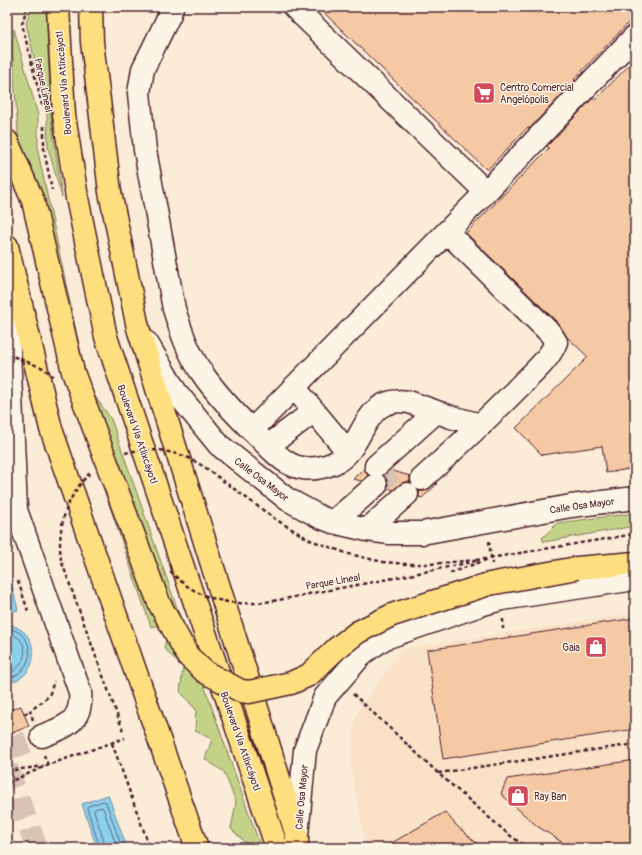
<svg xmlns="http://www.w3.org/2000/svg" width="642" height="855" viewBox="0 0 642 855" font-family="Pangolin,sans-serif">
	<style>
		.built { fill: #fae2c9 }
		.green { fill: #c2d388; stroke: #86795a }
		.water { fill: #8bd0ed; stroke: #71899f }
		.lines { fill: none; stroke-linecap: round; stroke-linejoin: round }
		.shore { stroke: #646679; stroke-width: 1 }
		.building { fill: #f6c9a5; stroke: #4a1f2b }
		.minor-tunnel { stroke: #d8c3b5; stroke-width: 22; stroke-dasharray: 22 11; stroke-linecap: butt }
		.minor-casing { stroke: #4a1f2b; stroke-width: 25 }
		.major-casing { stroke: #4a1f2b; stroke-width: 25 }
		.path { stroke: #4a1f2b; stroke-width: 2.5; stroke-dasharray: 4 3; stroke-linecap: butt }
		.minor { stroke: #fcf5e5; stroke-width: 22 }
		.major { stroke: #fedf80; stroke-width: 22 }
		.major-bridge-casing { stroke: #4a1f2b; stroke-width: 25; stroke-linecap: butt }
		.path-bridge { stroke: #4a1f2b; stroke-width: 2.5; stroke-dasharray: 4 3; stroke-linecap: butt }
		.major-bridge { stroke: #fedf80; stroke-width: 22 }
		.labels { text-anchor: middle; stroke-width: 3; stroke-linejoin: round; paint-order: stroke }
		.street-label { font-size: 10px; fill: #4a1f2b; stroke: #fcf5e5 }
		.poi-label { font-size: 10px; fill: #4a1f2b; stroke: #fcf5e5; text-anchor: start }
	</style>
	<rect width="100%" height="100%" fill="#fbecd8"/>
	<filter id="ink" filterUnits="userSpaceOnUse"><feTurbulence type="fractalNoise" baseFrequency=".025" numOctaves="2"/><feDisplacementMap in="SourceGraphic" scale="8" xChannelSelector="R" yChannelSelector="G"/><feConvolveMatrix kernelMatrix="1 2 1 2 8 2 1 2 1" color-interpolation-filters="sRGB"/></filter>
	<g filter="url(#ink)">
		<path class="built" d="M 635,613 L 635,848 L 366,848 L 351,769 L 355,716 L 401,649 Z"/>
		<path class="green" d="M 32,7 L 46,7 L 51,117 L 62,197 L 48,148 L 47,114 L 26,23 Z
			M 14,29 L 38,115 L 38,152 L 88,387 L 21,178 L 12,45 Z
			M 94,395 L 111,419 L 261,848 L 247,848 L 247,844 L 231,829 L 236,802 L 224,772 L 205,759 L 212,739 L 195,731 L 196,710 L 180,691 L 183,668 L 164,648 L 171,621 L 151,627 L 76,407 Z
			M 635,513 L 635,526 L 544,542 L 542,538 L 557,523 Z"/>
		<path class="water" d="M 7,565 L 18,610 L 7,613 Z
			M 7,624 C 42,630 42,678 7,683 Z
			M 108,795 L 127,848 L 97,848 L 82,804 Z"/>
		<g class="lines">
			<path class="shore" d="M 7,628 C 38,633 36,672 7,679
				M 7,633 C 32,637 29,667 7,674
				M 100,848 L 87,808 L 88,806 L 104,801 L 106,802 L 122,848
				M 106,848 L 94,811 L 95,809 L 101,807 L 103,808 L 117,848"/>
		</g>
		<path class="building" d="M 318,7 L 635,7 L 635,16 L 574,79 L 575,81 L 529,129 L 528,127 L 487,170 Z
			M 635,59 L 635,468 L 606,473 L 602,446 L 542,455 L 516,428 L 588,357 L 567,337 L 559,324 L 466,233 L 549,148 L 547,146 L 593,98 L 595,100 Z
			M 364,468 L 368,475 L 362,481 L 353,479 Z
			M 390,470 L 410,476 L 410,482 L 404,482 L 393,490 L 388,488 L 388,482 L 384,476 Z
			M 436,483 L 437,484 L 422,498 L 419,497 L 419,491 L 425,491 Z
			M 635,618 L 635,729 L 443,759 L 427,650 Z
			M 21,706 L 29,726 L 7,735 L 7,711 Z
			M 635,760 L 635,848 L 571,848 L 537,826 L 501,794 L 507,779 Z
			M 445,812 L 456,825 L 482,848 L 383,848 Z"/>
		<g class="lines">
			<path class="minor-tunnel" d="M 376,485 L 393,471
				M 7,750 L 42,736
				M 7,767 L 37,848"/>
			<g class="minor-casing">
				<path id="minor" d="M 172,7 L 170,14 L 143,69 L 139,93 L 145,150 L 174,309 C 181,331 188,353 202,373 C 218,396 238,417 258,436 C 268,446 278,458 290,464 C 304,471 320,469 334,463 C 367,448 360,394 409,402 L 451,417 L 481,425
					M 486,192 L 635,36
					M 7,305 L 16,510 L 80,692 C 83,721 66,727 42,736
					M 147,343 L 176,392 L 219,445 L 287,499 L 320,517 L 333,522 L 367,530 L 390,533 L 422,533 L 571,506 L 635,498
					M 294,387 L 348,452
					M 252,430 L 486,192 L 294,7
					M 268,446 L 314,411
					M 376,466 L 436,412
					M 422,479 C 454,450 485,421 515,391 C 529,376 549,361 556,342 L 550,333 L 447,232
					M 333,522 L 376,485
					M 367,530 L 407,494
					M 297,836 L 305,750 L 325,697 L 363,653 L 385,638 L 480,605 L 502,599 L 635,579"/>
			</g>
			<g class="major-casing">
				<path id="major" d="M 58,7 L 64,115 L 77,198 L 106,337 L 277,848
					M 91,7 L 92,42 L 110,192 L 138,328 L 297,836 L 297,848
					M 7,141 L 33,201
					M 7,246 L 51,429 L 197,848
					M 577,568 L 635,563"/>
			</g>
			<path class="path" d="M 27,7 L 22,24 L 42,105
				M 44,126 L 44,150 L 52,190
				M 489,541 L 492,564
				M 490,558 L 635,534
				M 476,560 L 486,559
				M 450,573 L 491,558
				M 18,581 L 28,611
				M 503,619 L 503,629
				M 353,694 L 438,773 L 508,834 L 528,848
				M 24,714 L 30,711
				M 33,720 L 30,711 L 49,696 L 54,681
				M 112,743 L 150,848
				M 44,755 L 48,765 L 125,738
				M 7,771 L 44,766
				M 438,773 L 635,744
				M 7,783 L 48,765"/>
			<use href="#minor" class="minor"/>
			<use href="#major" class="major"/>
			<g class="major-bridge-casing">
				<path id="major-bridge" d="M 33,201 L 73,372 L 159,603 L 188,656 L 205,672 L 241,691 L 249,692 L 291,683 L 309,675 L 337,648 L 358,632 L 392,615 L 489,584 L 577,568"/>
			</g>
			<path class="path-bridge" d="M 7,354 L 43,368 L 53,376
				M 125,453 L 134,451 L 160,450 L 185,456 L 203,466 L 275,519 L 310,540 L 349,554 L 383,562 L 406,564 L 430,564 L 476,560
				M 90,473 C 66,497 57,527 61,560 L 123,731
				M 170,571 C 183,585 200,596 219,600 C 253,609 290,597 324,591 C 375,582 425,572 476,561"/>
			<use href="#major-bridge" class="major-bridge"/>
		</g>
	</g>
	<defs>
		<g id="supermarket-square" transform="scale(1.15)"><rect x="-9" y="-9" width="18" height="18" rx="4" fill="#d1495b" stroke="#fcf5e5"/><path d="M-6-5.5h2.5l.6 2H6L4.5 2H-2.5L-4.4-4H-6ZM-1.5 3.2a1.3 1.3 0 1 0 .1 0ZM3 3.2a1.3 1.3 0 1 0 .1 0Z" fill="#fff"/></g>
		<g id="shop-square" transform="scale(1.15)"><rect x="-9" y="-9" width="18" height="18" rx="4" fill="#d1495b" stroke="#fcf5e5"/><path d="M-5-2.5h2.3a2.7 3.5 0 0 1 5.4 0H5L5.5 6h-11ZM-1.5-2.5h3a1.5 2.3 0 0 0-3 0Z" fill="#fff"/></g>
	</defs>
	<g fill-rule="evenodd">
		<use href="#supermarket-square" x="484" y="93"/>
		<use href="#shop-square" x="596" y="647"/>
		<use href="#shop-square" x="518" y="796"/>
	</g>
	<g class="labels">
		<g class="street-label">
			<text transform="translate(63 83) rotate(-95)" y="4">Boulevard Vía Atlixcáyotl</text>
			<text transform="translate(44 85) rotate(78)" y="4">Parque Lineal</text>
			<text transform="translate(138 434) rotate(71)" y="4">Boulevard Vía Atlixcáyotl</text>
			<text transform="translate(262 479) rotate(37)" y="4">Calle Osa Mayor</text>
			<text transform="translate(582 505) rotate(-8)" y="4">Calle Osa Mayor</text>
			<text transform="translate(333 581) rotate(-10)" y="4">Parque Lineal</text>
			<text transform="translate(241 741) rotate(71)" y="4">Boulevard Vía Atlixcáyotl</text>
			<text transform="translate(301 797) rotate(-85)" y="4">Calle Osa Mayor</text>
		</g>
		<g class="poi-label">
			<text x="500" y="91">Centro Comercial<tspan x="500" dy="12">Angelópolis</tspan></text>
			<text x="580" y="651" text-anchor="end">Gaia</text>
			<text x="534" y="800">Ray Ban</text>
		</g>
	</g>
	<rect width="642" height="855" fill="none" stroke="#fcf5e5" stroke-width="24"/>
	<rect x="12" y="12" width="618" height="831" fill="none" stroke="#4a1f2b" stroke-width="1.5" filter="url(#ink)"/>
</svg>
